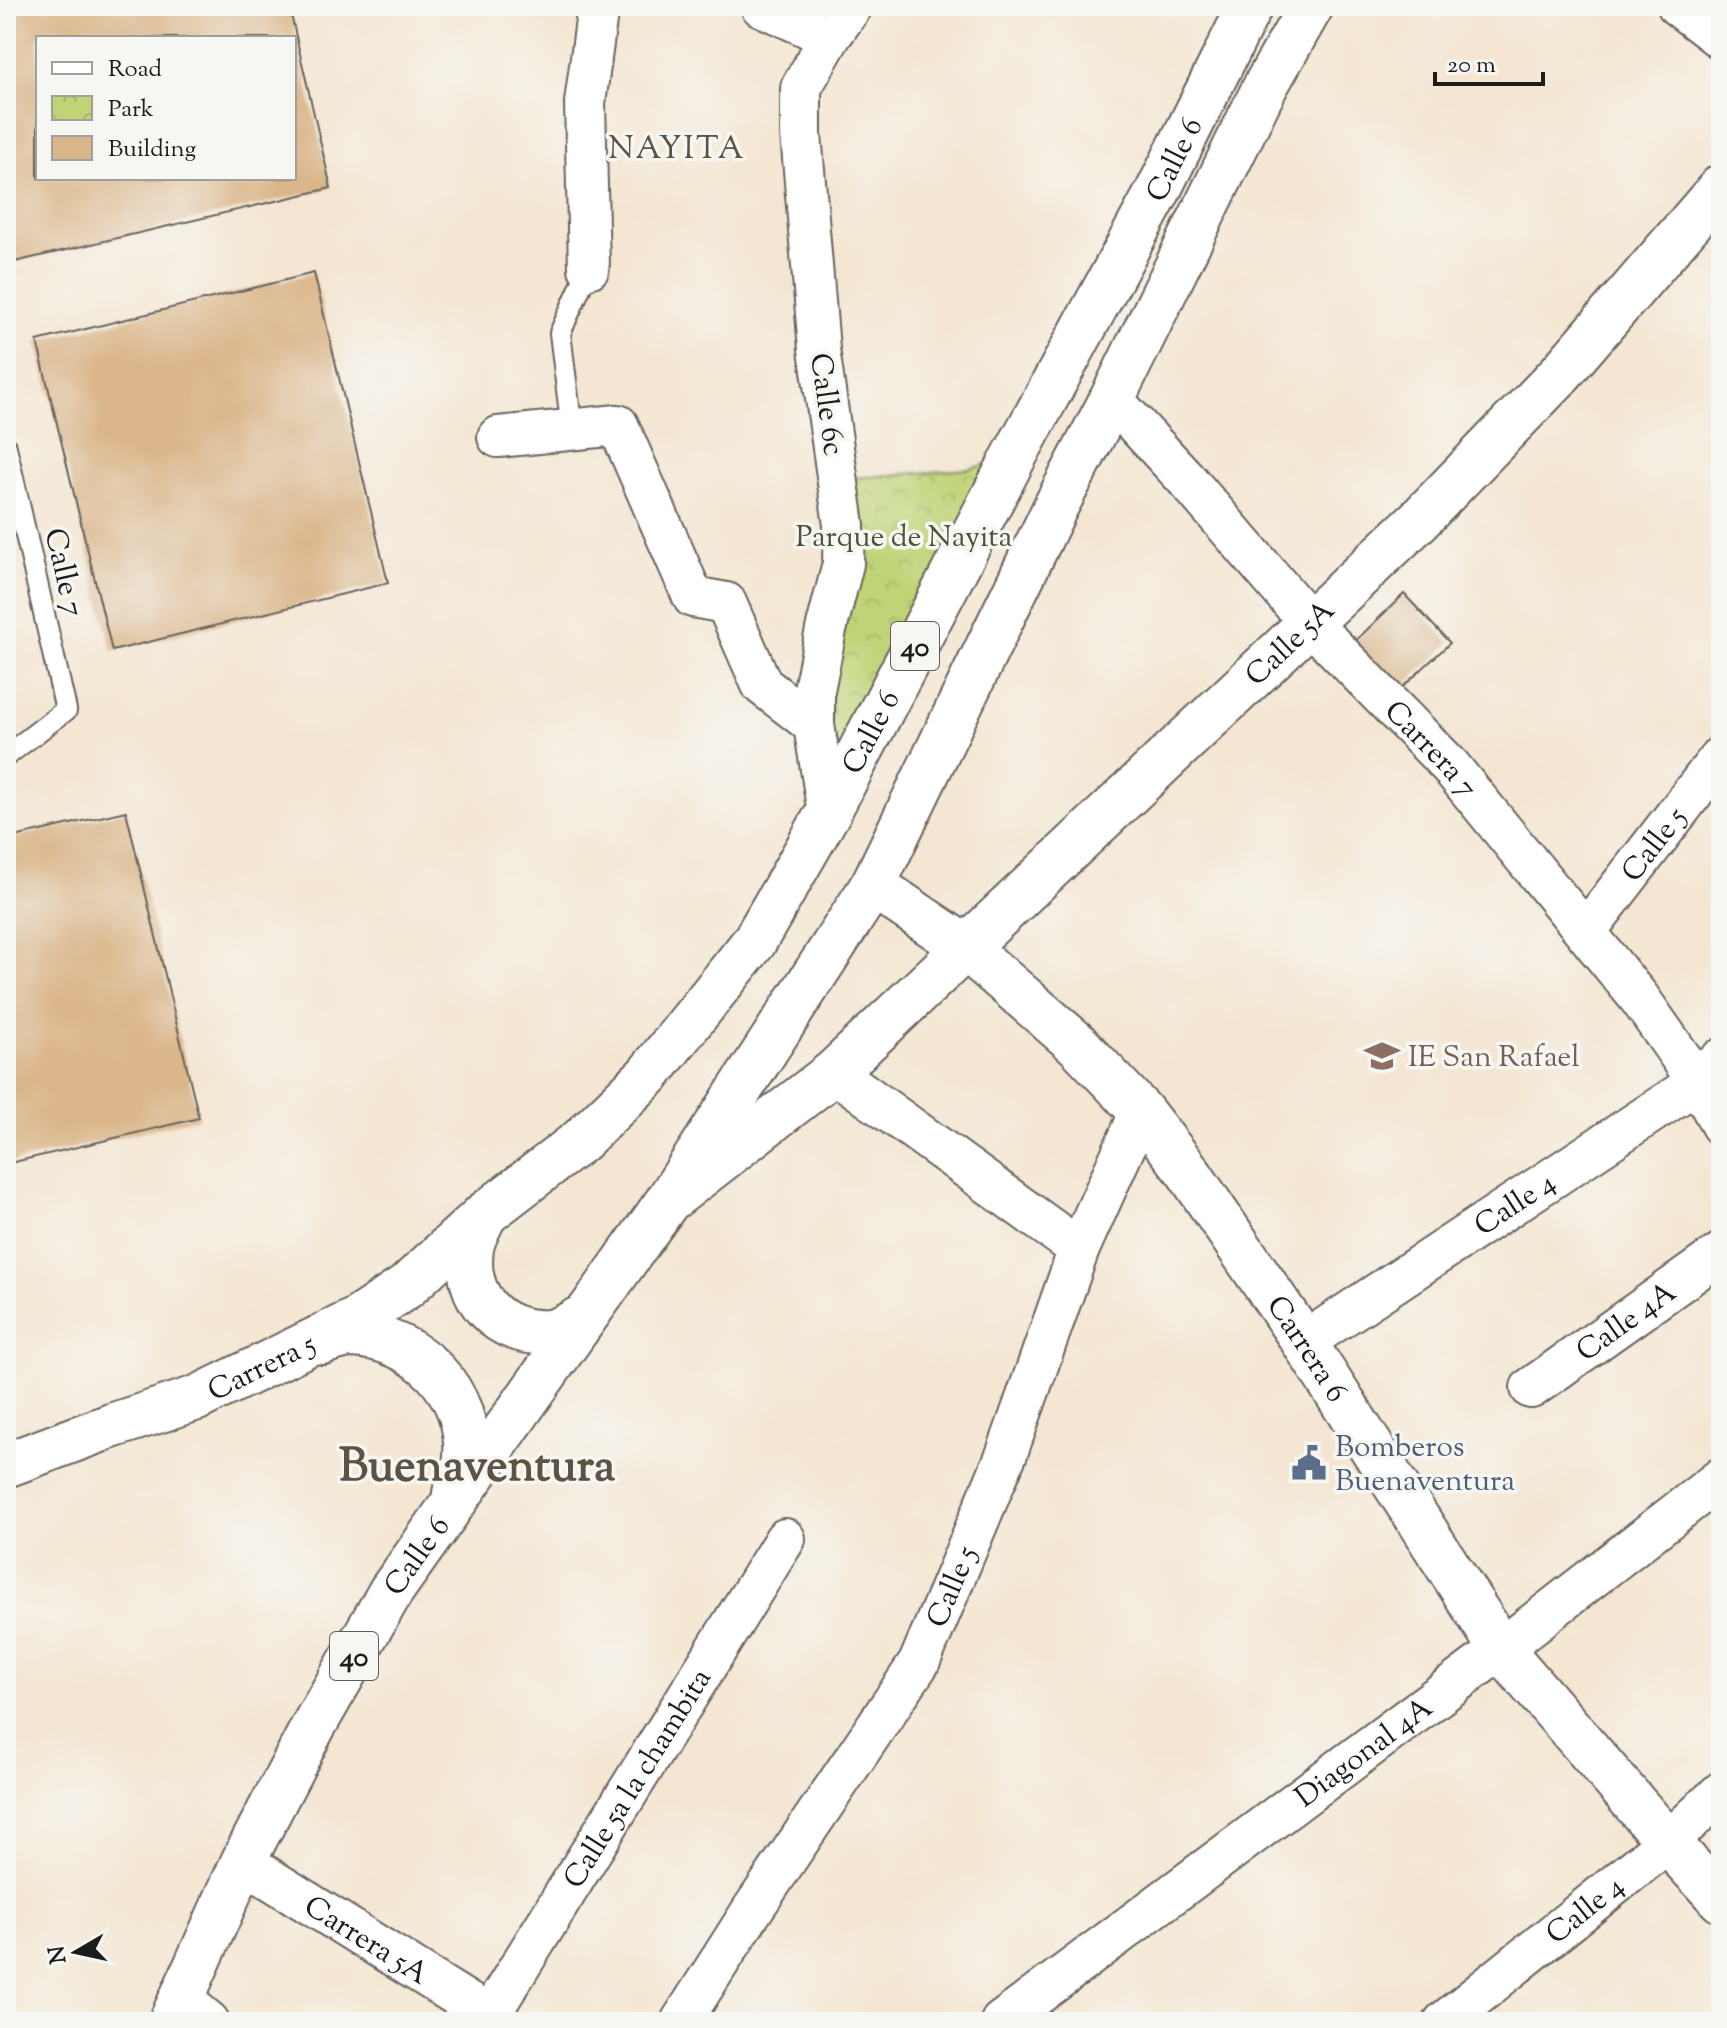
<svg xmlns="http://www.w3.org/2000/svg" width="1727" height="2028" viewBox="0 0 1727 2028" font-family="'Sorts Mill Goudy',serif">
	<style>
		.park { fill: url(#park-crowns); stroke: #6e784a; stroke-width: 2 }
		.building { fill: #dab68a; fill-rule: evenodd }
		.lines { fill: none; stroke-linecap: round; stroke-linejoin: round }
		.lane-casing { stroke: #68635c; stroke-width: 24 }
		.street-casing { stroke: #68635c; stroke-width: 44 }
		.secondary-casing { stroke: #68635c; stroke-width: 48 }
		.highway-casing { stroke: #68635c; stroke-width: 48 }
		.lane { stroke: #fff; stroke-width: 20 }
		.street { stroke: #fff; stroke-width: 40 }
		.secondary { stroke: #fff; stroke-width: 44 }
		.highway { stroke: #fff; stroke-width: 44 }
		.labels { text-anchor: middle; stroke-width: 7; stroke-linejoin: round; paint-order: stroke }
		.shield { fill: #f6f6f2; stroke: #5d5d5c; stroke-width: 2 }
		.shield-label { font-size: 28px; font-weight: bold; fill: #1c1c1c }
		.street-label { font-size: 30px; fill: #1c1c1c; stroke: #f6f6f2 }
		.park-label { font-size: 30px; fill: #4d5337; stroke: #f6f6f2 }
		.education-label { font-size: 30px; fill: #785e54; stroke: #f6f6f2; text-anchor: start }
		.service-label { font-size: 30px; fill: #4e5e75; stroke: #f6f6f2; text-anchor: start }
		.neighbourhood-label { font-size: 32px; letter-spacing: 2px; fill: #5e5242; stroke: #f6f6f2 }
		.town-label { font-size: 46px; font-weight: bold; fill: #5e5242; stroke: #f6f6f2 }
	</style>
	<defs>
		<pattern id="park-crowns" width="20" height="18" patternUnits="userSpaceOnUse" patternTransform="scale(2)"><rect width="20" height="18" fill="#c0d477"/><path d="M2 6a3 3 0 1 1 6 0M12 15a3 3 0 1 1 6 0" fill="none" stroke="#a4b566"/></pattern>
	</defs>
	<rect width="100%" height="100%" fill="#f6f6f2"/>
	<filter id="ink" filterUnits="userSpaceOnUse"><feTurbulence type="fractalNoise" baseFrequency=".0125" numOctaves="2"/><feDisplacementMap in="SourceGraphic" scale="16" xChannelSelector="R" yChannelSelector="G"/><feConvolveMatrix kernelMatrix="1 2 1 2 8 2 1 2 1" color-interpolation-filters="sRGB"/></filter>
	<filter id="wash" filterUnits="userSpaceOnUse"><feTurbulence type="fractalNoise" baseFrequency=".006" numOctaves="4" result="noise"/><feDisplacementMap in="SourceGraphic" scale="32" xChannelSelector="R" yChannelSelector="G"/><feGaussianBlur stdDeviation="1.8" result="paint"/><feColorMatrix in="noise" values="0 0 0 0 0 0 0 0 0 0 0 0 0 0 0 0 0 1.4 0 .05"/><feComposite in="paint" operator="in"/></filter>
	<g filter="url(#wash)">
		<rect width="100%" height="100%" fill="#f4e6d2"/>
		<path class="park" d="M 1014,457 L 828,813 L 839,479 L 969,469 Z"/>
		<g id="blocks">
			<path class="building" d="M 6,6 L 289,6 L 331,188 L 6,264 ZM 38,38 L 294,38 L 294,178 L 38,178 Z
				M 314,273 L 388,583 L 112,651 L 37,341 Z
				M 1404,594 L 1450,643 L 1392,697 L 1347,649 Z
				M 126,811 L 199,1118 L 6,1164 L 6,839 Z"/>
		</g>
	</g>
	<g filter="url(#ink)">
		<use href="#blocks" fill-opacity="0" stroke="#68635c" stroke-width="2"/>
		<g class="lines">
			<g class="lane-casing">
				<path id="lane" d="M 572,430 L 560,333 L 589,268
					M 6,447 L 66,710 L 6,756"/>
			</g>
			<g class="street-casing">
				<g id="street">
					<path d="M 761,6 L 830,37"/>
					<path d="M 1678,6 L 1721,39"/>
					<path d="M 589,268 L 585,103 L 598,6"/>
					<path id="s1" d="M 1112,399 L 1187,480 L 1310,623 L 1450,766 L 1640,999 L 1698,1082 L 1721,1125"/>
					<path d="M 498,437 L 618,425 L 693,597 L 726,603 L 762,685 L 814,725"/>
					<path d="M 828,813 L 814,725 L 814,690 L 826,630 L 843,564 L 844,525 L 819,349 L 801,134 L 801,88 L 830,37 L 852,6"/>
					<path id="s2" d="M 1586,931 L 1721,756"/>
					<path d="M 834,1072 L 1079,1249"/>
					<path id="s3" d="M 1304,1342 L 1698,1082 L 1721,1059"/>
					<path id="s4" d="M 1531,1388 L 1721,1253"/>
					<path id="s5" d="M 243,1862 L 499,2022"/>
					<path d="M 180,1998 L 209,2022"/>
					<path id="s6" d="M 489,2016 L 785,1539"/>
					<path id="s7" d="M 681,2022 L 751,1912 L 919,1663 L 1007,1453 L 1079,1249 L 1141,1111"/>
					<path id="s8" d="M 1001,2022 L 1501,1649 L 1721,1478"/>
					<path id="s9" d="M 1444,2022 L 1668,1842 L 1721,1792"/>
				</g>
			</g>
			<g class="secondary-casing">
				<g id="secondary">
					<path id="s10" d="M 873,885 L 965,947 L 1077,1044 L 1141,1111 L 1187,1170 L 1304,1342 L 1501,1649 L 1668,1842 L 1721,1900"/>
					<path id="s11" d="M 673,1197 L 834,1072 L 1420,519 L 1559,375 L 1721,187"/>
				</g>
			</g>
			<g class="highway-casing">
				<g id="highway">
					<path d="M 485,1214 C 480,1225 472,1238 471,1249 C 464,1299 499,1335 549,1332 C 560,1331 573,1322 583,1317"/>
					<path d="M 323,1342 C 332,1339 344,1335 353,1335 C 418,1338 471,1392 466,1458 C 465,1469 458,1482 455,1493"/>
					<path id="s12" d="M 6,1465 L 111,1426 L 197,1398 L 356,1320 L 406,1287 L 485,1214 L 580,1141 L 648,1075 L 754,942 L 828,813 L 1014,457 L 1157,193 L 1250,6"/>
					<path id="s13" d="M 171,2022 L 243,1862 L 314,1725 L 391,1591 L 667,1202 L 873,885 L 1056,506 L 1112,399 L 1266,85 L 1311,6"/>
				</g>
			</g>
			<use href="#lane" class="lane"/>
			<use href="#street" class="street"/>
			<use href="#secondary" class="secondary"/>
			<use href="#highway" class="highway"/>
		</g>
	</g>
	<defs>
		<g id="university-bare" transform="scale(2.76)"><path d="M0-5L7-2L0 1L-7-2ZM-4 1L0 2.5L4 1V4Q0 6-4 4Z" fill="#8d6e63" stroke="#f6f6f2" stroke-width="2.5" paint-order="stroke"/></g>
		<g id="civic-bare" transform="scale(2.76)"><path d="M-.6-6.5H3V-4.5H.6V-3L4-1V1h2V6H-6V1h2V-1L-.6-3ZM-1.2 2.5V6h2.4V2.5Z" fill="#5c6f8a" stroke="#f6f6f2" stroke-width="2.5" paint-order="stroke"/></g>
	</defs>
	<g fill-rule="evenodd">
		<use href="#university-bare" x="1382" y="1056"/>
		<use href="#civic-bare" x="1309" y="1463"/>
	</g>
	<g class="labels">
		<g class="shield">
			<rect x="891" y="622" width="48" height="48" rx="6"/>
			<rect x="330" y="1632" width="48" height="48" rx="6"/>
		</g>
		<g class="shield-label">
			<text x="915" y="656">40</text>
			<text x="354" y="1666">40</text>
		</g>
		<g class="street-label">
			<text dy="10" stroke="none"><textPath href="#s12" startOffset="1820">Calle 6</textPath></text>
			<text transform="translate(828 404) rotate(82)" y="10">Calle 6c</text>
			<text transform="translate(65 572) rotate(77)" y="10">Calle 7</text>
			<text dy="10" stroke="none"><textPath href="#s11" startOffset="830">Calle 5A</textPath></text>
			<text dy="10" stroke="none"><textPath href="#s12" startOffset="1172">Calle 6</textPath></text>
			<text dy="10" stroke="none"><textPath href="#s1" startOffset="474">Carrera 7</textPath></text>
			<text dy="10" stroke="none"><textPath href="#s2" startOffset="110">Calle 5</textPath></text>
			<text dy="10" stroke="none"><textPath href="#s3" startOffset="252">Calle 4</textPath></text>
			<text dy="10" stroke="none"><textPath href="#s4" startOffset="116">Calle 4A</textPath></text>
			<text dy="10" stroke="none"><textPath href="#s10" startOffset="642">Carrera 6</textPath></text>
			<text dy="10" stroke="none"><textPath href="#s12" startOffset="274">Carrera 5</textPath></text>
			<text dy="10" stroke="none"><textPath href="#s13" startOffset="528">Calle 6</textPath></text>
			<text dy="10" stroke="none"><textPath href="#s7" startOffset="514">Calle 5</textPath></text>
			<text dy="10" stroke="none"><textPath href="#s8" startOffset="452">Diagonal 4A</textPath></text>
			<text dy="10" stroke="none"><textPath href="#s6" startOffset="280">Calle 5a la chambita</textPath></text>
			<text dy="10" stroke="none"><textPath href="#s9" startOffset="180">Calle 4</textPath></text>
			<text dy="10" stroke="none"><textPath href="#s5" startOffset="146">Carrera 5A</textPath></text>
		</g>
		<g class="park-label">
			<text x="904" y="546">Parque de Nayita</text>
		</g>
		<g class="education-label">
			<text x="1408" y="1066">IE San Rafael</text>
		</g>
		<g class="service-label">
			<text x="1335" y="1456">Bomberos<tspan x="1335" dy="34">Buenaventura</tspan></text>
		</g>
		<g class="neighbourhood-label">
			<text x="677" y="158">NAYITA</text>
		</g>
		<g class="town-label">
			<text x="477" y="1480">Buenaventura</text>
		</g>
	</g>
	<rect width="1727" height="2028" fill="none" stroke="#f6f6f2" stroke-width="32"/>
	<rect x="36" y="36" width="260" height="144" fill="#f6f6f2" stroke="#9f9f9c" stroke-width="2"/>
	<rect x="52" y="62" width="40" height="12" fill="#ffffff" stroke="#9f9f9c" stroke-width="2"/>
	<text x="108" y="76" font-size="24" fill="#1c1c1c">Road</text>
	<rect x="52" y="96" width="40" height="24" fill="url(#park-crowns)" stroke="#9f9f9c" stroke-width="2"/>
	<text x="108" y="116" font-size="24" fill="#1c1c1c">Park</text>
	<rect x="52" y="136" width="40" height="24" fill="#dab68a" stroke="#9f9f9c" stroke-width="2"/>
	<text x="108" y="156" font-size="24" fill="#1c1c1c">Building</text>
	<g transform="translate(76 1952) rotate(261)" stroke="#f6f6f2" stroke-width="6" paint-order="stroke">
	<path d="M0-6L14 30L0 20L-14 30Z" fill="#1c1c1c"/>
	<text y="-12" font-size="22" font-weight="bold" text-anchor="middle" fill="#1c1c1c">N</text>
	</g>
	<path d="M1435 72v12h108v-12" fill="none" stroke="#1c1c1c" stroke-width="4"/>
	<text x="1447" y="72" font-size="24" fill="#1c1c1c" stroke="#f6f6f2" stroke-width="6" paint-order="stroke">20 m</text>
</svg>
